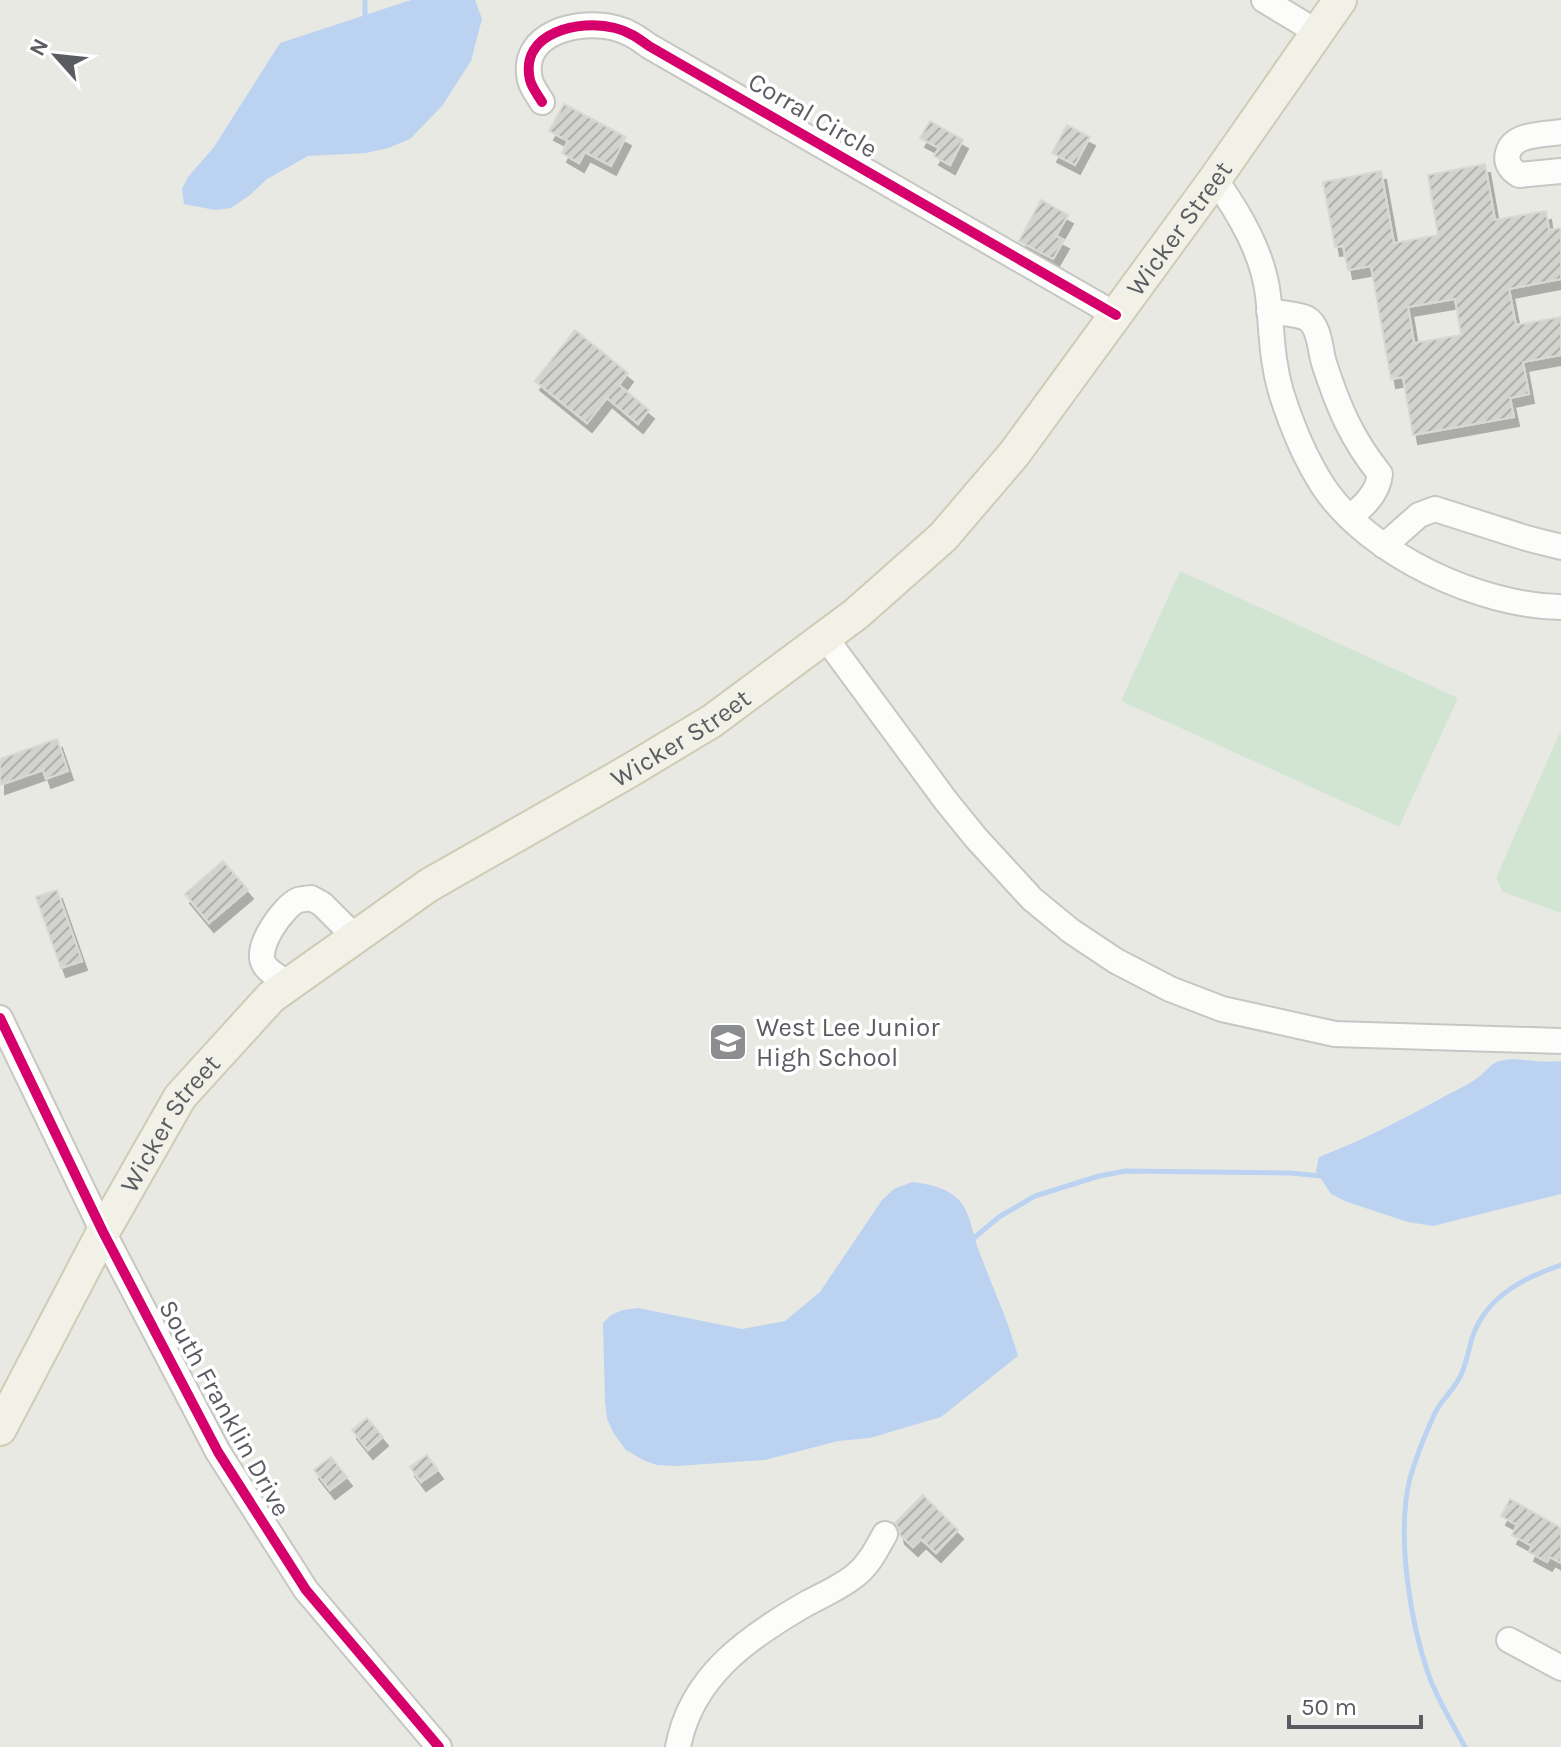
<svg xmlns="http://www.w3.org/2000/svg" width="1561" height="1747" viewBox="0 0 1561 1747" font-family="Karla,sans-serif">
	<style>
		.grass { fill: #d2e5d3 }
		.water { fill: #bbd2f1 }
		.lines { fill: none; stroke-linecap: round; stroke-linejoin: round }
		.stream { stroke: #bbd2f1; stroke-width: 5 }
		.building { fill: url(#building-hatch); stroke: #d8d8d4; stroke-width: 2; fill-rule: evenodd; filter: url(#shadow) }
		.minor-casing { stroke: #c6c6c4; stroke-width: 28 }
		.major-casing { stroke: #cfcbb4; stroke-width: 36 }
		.minor { stroke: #fcfcfb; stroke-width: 24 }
		.major { stroke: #f1f1e7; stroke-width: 32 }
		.cycleway-casing { stroke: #fff; stroke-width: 15 }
		.cycleway { stroke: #d6006c; stroke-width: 10 }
		.labels { text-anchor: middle; stroke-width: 7; stroke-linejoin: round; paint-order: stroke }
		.street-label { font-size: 26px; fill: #5a5c61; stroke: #fff }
		.poi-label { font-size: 26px; fill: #5a5c61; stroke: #fff; text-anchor: start }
	</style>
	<defs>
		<pattern id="building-hatch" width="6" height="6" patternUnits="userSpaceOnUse" patternTransform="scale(2)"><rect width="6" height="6" fill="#d3d2cf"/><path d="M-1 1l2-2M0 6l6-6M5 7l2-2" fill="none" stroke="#aeaeab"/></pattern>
		<filter id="shadow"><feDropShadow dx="5" dy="9" stdDeviation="0" flood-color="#0004"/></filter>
	</defs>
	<rect width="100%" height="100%" fill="#e9e9e4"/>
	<path class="grass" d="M 1180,571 L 1458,698 L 1399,827 L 1121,701 Z
		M 1559,734 L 1561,734 L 1561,913 L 1503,892 L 1496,878 Z"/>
	<path class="water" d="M 411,0 L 475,0 L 482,19 L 471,61 L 442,106 L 410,139 L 388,148 L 366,153 L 308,156 L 267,179 L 250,195 L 231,208 L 215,210 L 184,204 L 182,189 L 188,177 L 214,147 L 280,43 Z
		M 1513,1059 C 1529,1060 1544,1063 1561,1061 L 1561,1194 L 1433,1226 L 1408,1222 L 1347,1202 L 1331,1194 L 1316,1171 L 1319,1157 C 1364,1140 1407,1117 1449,1094 C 1458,1089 1467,1085 1476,1079 C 1493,1067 1488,1061 1513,1059 Z
		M 912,1182 C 927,1184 946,1187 958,1199 C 970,1210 973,1236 979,1251 C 992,1286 1008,1320 1018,1356 L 941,1417 L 870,1438 L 838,1441 L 765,1460 L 676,1466 L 657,1465 L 643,1460 L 626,1450 L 614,1434 L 607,1419 L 605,1402 L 603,1323 L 611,1315 L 623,1310 L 638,1308 L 742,1329 L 785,1321 L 820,1292 L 882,1200 L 894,1189 Z"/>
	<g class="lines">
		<path class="stream" d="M 365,19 L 365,0
			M 968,1239 L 974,1238 L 999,1217 L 1035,1196 L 1099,1176 L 1126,1171 L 1291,1173 L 1321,1176
			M 1465,1747 C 1453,1724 1438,1701 1429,1676 C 1410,1622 1396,1535 1410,1478 C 1416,1457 1425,1435 1434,1415 C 1440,1401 1454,1390 1461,1375 C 1468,1360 1469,1343 1476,1328 C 1492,1294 1526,1277 1561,1265"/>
	</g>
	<path class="building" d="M 564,104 L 626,137 L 611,166 L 585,152 L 579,163 L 562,153 L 568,141 L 549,131 Z
		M 930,121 L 963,140 L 950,165 L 934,156 L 939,148 L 920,138 Z
		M 1067,125 L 1090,137 L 1075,165 L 1052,153 Z
		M 1485,164 L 1495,220 L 1546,211 L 1549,230 L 1561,228 L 1561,279 L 1509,289 L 1516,325 L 1561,317 L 1561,355 L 1523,362 L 1529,394 L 1510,398 L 1514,417 L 1413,435 L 1403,377 L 1391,379 L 1371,266 L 1348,270 L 1343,246 L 1335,247 L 1323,182 L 1381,171 L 1394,243 L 1438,235 L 1428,175 ZM 1455,299 L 1461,335 L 1414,343 L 1408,307 Z
		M 1041,200 L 1068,215 L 1056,236 L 1064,240 L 1053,259 L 1019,241 Z
		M 575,330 L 628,373 L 619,385 L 649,410 L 638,424 L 607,398 L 587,423 L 535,381 Z
		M 57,739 L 68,771 L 46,779 L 43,770 L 0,785 L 0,759 Z
		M 223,861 L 248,890 L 209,923 L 185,894 Z
		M 57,890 L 82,961 L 61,968 L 36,897 Z
		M 367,1418 L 383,1437 L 368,1450 L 352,1430 Z
		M 427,1455 L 438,1470 L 421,1482 L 410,1467 Z
		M 331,1457 L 347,1477 L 330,1490 L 314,1470 Z
		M 923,1495 L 958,1530 L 936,1553 L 921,1539 L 913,1547 L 900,1535 L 898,1527 L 895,1523 Z
		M 1510,1499 L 1561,1528 L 1561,1563 L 1550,1557 L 1547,1562 L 1529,1552 L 1532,1546 L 1512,1535 L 1517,1525 L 1501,1516 Z"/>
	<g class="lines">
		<g class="minor-casing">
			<path id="minor" d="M 1264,0 L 1317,32
				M 542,102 C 538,95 532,88 530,80 C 519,32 580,19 615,28 C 628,31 638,38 649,46 L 1116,315
				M 1561,132 C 1544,135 1513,133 1508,153 C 1505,163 1511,170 1519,175 L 1561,171
				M 1215,179 C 1239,213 1263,253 1268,295 C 1272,329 1271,358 1281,392 C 1291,424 1305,458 1323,486 C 1369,555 1480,606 1561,607
				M 1269,311 C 1278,313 1298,314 1306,318 C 1320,325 1320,350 1324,363 C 1338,406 1351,438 1380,474 C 1378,493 1365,506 1349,517
				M 1384,546 L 1419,515 L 1435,509 L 1526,538 L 1561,547
				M 825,637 L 946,801 L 976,838 L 1032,899 L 1071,931 L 1116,961 L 1170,989 L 1222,1009 L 1335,1034 L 1561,1041
				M 289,984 C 282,979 268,972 264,964 C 254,947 284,906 298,900 C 302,899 307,899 311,898 L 322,904 L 355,937
				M 0,1018 L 103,1232 L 218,1452 L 306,1590 L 439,1747
				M 1509,1640 L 1561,1668
				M 678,1747 C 691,1677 747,1638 804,1605 C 822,1595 842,1587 857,1574 C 870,1563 877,1548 885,1534"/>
		</g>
		<g class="major-casing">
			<g id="major">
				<path id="s1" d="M 0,1429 L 103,1232 L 180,1097 L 271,997 L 429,885 L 629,771 L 712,721 L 856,614 L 943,537 L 1014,454 L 1215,179 L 1340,0"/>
			</g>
		</g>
		<use href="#minor" class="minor"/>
		<use href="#major" class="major"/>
		<g class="cycleway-casing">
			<path id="cycleway" d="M 542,102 C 538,95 532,88 530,80 C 519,32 580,19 615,28 C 628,31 638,38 649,46 L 1116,315
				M 0,1018 L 103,1232 L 218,1452 L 306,1590 L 439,1747"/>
		</g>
		<use href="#cycleway" class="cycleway"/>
	</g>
	<defs>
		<g id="school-square" transform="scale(2)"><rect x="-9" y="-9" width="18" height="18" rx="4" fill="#8c8d8f" stroke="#fff"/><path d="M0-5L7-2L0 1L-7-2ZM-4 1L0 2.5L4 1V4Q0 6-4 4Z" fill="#fff"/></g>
	</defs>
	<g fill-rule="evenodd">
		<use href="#school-square" x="728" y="1042"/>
	</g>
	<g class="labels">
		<g class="street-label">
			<text transform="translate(813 115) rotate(30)" y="9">Corral Circle</text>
			<text dy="9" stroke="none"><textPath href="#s1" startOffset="1718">Wicker Street</textPath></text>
			<text dy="9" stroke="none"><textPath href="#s1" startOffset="998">Wicker Street</textPath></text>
			<text dy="9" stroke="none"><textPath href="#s1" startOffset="350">Wicker Street</textPath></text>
			<text transform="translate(225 1408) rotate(61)" y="9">South Franklin Drive</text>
		</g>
		<g class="poi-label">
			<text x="756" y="1036">West Lee Junior<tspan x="756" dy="30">High School</tspan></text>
		</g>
	</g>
	<g transform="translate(56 56) rotate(297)" stroke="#ffffff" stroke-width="6" paint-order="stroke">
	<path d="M0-6L14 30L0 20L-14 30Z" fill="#5a5c61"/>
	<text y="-12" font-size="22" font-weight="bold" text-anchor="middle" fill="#5a5c61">N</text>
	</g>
	<path d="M1289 1715v12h132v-12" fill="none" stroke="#5a5c61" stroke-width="4"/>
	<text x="1301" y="1715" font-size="24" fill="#5a5c61" stroke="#ffffff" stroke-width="6" paint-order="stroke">50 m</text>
</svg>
